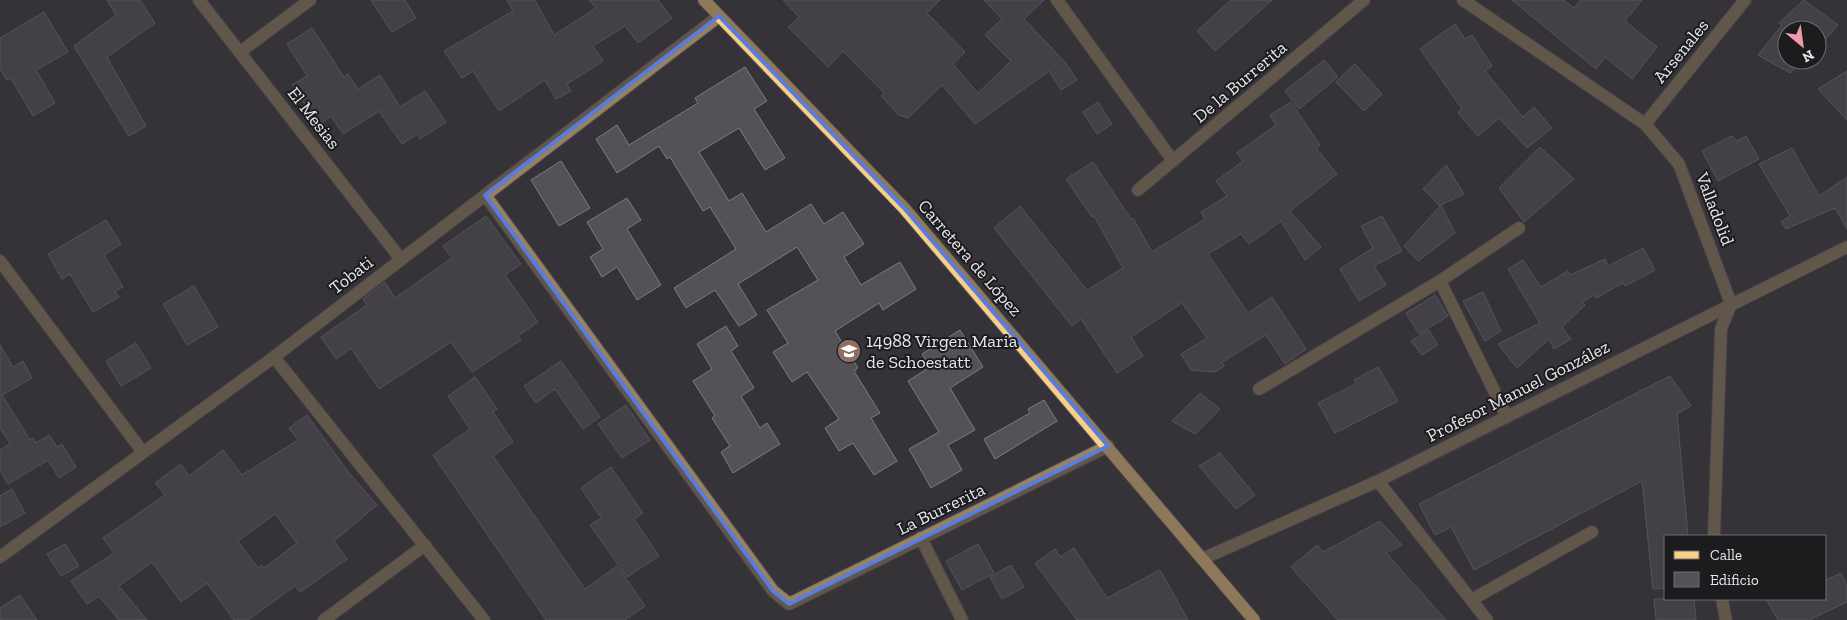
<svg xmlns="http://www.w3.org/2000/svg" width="1847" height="620" viewBox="0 0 1847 620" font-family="'Zilla Slab',serif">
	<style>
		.building { fill: #545259; stroke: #7d7b82; fill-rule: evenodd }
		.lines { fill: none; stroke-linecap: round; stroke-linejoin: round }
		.minor-casing { stroke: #525056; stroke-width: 14 }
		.major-casing { stroke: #525056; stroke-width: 14 }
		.minor { stroke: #96825e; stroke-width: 12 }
		.major { stroke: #f8cf83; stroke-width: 12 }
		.marked { fill: none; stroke: #5a7cde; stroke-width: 4; stroke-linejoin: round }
		.labels { text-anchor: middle; stroke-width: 4; stroke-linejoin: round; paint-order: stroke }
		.street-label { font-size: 18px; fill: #e8e8ec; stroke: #1c1b1e }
		.poi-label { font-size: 18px; fill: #e8e8ec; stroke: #1c1b1e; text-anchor: start }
	</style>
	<rect width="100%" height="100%" fill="#353339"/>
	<path class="building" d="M 107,0 L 140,0 L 155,23 L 107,57 L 146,126 L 129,136 L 74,46 L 116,15 Z
		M 371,0 L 405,0 L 416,18 L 392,32 Z
		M 507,0 L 535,0 L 554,35 L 596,8 L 589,0 L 658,0 L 672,18 L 638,43 L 625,26 L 593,46 L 603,61 L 567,84 L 571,91 L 556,99 L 545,80 L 499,111 L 473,71 L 462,78 L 444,51 L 513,11 Z
		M 783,0 L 940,0 L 927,13 L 965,52 L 953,64 L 978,93 L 1011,61 L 985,35 L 1002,19 L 984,0 L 1044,0 L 1024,19 L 1064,61 L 1077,80 L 1061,90 L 1049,71 L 975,124 L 942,85 L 908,118 L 899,115 L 881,96 L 884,93 L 843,51 L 828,67 L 788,27 L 799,17 Z
		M 1231,0 L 1272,0 L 1215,51 L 1197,31 Z
		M 1512,0 L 1564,0 L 1574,8 L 1581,0 L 1642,0 L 1625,21 L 1657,47 L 1632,79 L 1605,57 L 1596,69 Z
		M 1804,0 L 1838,25 L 1817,49 L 1817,30 L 1787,30 L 1787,60 L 1807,60 L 1800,69 L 1797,67 L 1790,73 L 1758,55 L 1782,25 L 1779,23 Z
		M 44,12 L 68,52 L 36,70 L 55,103 L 33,116 L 11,78 L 7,80 L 0,69 L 0,38 Z
		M 1455,24 L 1465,39 L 1472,35 L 1492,66 L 1485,71 L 1523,117 L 1534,107 L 1552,128 L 1527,148 L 1499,118 L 1478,136 L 1458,113 L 1462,109 L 1420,49 Z
		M 312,28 L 344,77 L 348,74 L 358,89 L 380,75 L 400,107 L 425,91 L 446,122 L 420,139 L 417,134 L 402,144 L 379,111 L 343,134 L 331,116 L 319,125 L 292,85 L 307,76 L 287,44 Z
		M 1324,60 L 1338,77 L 1299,109 L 1285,91 Z
		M 1355,64 L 1382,94 L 1364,111 L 1336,82 Z
		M 745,67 L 767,101 L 754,109 L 785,158 L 765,170 L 739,128 L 699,152 L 729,201 L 742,193 L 766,232 L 811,204 L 824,224 L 843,212 L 864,244 L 844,257 L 861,285 L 900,262 L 916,289 L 883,310 L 879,303 L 835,331 L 858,368 L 854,371 L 880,413 L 871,418 L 897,461 L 874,475 L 853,443 L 839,451 L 825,428 L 839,419 L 807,372 L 792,382 L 773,352 L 788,343 L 767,310 L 818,280 L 797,247 L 738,284 L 757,315 L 739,326 L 715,290 L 686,308 L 674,288 L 736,249 L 710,207 L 703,211 L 670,157 L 667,159 L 659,146 L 617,173 L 596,139 L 617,125 L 629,145 L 698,103 L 695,98 Z
		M 1847,71 L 1847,120 L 1818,89 Z
		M 1098,102 L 1112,124 L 1097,134 L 1083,112 Z
		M 1291,102 L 1320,145 L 1316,148 L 1337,174 L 1290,211 L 1321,247 L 1305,260 L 1281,221 L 1249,244 L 1241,234 L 1208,254 L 1248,313 L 1272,297 L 1306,349 L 1285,364 L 1266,335 L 1222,362 L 1224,366 L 1215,372 L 1191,370 L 1181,354 L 1207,338 L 1182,303 L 1131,337 L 1143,356 L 1117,373 L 1081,319 L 1072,326 L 994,228 L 1020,206 L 1087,290 L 1123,268 L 1094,216 L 1092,217 L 1066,179 L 1093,162 L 1131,219 L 1133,218 L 1152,252 L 1205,219 L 1201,212 L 1227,196 L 1216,181 L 1243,161 L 1237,153 L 1276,125 L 1270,115 Z
		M 1732,136 L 1737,141 L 1746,136 L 1759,159 L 1718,181 L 1702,151 Z
		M 1540,147 L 1574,179 L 1524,222 L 1499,188 Z
		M 1792,148 L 1819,196 L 1847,177 L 1847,229 L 1835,208 L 1786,229 L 1781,222 L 1790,216 L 1759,164 Z
		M 561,161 L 590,208 L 559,226 L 531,180 Z
		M 1446,165 L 1464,194 L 1441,205 L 1455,233 L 1418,261 L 1404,246 L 1440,206 L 1423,189 Z
		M 627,198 L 641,220 L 627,229 L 661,285 L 637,300 L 617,267 L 602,277 L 590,257 L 603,249 L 587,222 Z
		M 486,216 L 521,264 L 505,275 L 538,322 L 518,336 L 521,340 L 472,372 L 451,342 L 379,389 L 351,348 L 336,359 L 321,337 L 367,305 L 363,299 L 385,282 L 395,298 L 452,258 L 443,246 Z
		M 1382,216 L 1402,251 L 1374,266 L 1386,285 L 1359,301 L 1340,269 L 1373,248 L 1361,226 Z
		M 106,220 L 121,244 L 104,255 L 123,287 L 115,291 L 119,297 L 93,312 L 70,274 L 62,279 L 48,254 Z
		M 1643,248 L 1655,270 L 1625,286 L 1623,283 L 1596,298 L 1594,295 L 1582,302 L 1585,305 L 1562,327 L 1571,339 L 1554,349 L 1549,339 L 1517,368 L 1498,344 L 1540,323 L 1508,269 L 1523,260 L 1541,287 L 1568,271 L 1570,275 L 1605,259 L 1608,266 Z
		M 194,286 L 218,327 L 187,345 L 163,304 Z
		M 1483,292 L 1501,331 L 1485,341 L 1463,301 Z
		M 1435,295 L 1448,316 L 1419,334 L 1406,313 Z
		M 726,326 L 738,346 L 731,351 L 754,388 L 741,396 L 760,428 L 767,423 L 780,444 L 733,473 L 721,452 L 730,446 L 712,418 L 715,416 L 693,381 L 712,369 L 697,344 Z
		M 960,330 L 983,367 L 950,388 L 975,430 L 948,445 L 962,470 L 931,488 L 909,449 L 939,432 L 908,381 L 930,367 L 922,354 Z
		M 1429,330 L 1438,345 L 1422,355 L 1411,341 Z
		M 136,343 L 151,368 L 121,386 L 106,361 Z
		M 0,345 L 13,367 L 23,361 L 32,378 L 2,395 L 30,440 L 33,438 L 36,443 L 49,435 L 57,447 L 62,444 L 76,467 L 59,478 L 48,460 L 8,484 L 0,470 L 0,450 L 10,444 L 0,428 Z
		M 561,361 L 600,417 L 583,429 L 555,389 L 536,403 L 524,386 Z
		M 1378,367 L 1398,401 L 1335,433 L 1318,403 L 1356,384 L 1354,380 Z
		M 1670,376 L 1691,406 L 1677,414 L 1688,536 L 1666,536 L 1666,588 L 1653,589 L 1642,481 L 1474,570 L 1451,527 L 1435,535 L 1419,504 Z
		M 475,377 L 497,409 L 493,412 L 513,442 L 493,456 L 585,589 L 617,566 L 645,606 L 625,620 L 546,620 L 433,455 L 470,429 L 448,396 Z
		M 1200,393 L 1220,409 L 1195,434 L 1172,421 Z
		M 1044,400 L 1057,421 L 995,459 L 984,439 L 1030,413 L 1028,409 Z
		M 626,405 L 650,440 L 622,458 L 598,424 Z
		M 307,415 L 349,473 L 377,505 L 334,541 L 347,559 L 300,592 L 295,586 L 248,620 L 234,620 L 207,583 L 181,602 L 152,562 L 119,586 L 147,620 L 119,620 L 99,596 L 87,604 L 71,581 L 114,553 L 103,538 L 165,495 L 155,483 L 181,464 L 189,476 L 223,450 L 242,475 L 298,440 L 289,428 ZM 275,514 L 297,543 L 264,568 L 262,565 L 258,568 L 238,541 Z
		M 1220,453 L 1255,495 L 1236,509 L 1199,466 Z
		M 611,467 L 643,513 L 634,519 L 659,556 L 627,577 L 590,525 L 601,518 L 581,488 Z
		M 12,489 L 25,513 L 0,527 L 0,496 Z
		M 1380,521 L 1402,545 L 1386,553 L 1446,620 L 1338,620 L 1291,567 L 1317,545 L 1323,552 Z
		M 65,544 L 79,566 L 61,576 L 47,554 Z
		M 978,544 L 994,573 L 962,590 L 946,561 Z
		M 1074,548 L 1107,598 L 1160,570 L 1188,620 L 1077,620 L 1035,563 L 1055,549 L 1060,557 Z
		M 1011,565 L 1024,587 L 1002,599 L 990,577 Z
		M 1841,573 L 1847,586 L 1847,602 L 1809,620 L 1778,620 L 1766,599 L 1826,599 L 1826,580 Z
		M 20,595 L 37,620 L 0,620 L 0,608 Z
		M 1654,599 L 1694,599 L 1696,620 L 1656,620 Z"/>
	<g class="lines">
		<g class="minor-casing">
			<path id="minor" d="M 199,0 L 400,258
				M 1057,0 L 1173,161
				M 1463,0 L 1645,124 L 1679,164 L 1731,304 L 1721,329 L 1714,536
				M 240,52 L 310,0
				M 1645,124 L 1745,0
				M 1138,190 L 1364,0
				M 485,195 L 773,591 L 789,604 L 1108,446
				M 0,261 L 142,451
				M 1440,281 L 1507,417
				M 274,357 L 484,620
				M 1259,389 L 1440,281 L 1519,228
				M 1378,481 L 1487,620
				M 921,538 L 962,620
				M 0,557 L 274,357 L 719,16
				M 1202,559 L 1378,481 L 1847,247
				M 1722,599 L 1726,620
				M 1471,600 L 1592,532
				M 324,620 L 425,545"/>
		</g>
		<g class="major-casing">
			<path id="major" d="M 704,0 L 904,208 L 1254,620"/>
		</g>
		<use href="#minor" class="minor"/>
		<use href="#major" class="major"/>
	</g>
	<path d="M0 0H1847V620H0ZM 719,16 L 904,208 L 1108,446 L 789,604 L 773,591 L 485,195 Z" fill="#353339" fill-opacity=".55" fill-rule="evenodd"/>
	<path class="marked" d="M 719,16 L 904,208 L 1108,446 L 789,604 L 773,591 L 485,195 Z"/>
	<defs>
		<g id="school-disc" transform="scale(1.25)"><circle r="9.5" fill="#8d6e63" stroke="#1c1b1e"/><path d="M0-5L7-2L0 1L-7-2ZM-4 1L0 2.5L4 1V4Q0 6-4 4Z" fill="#fff"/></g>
	</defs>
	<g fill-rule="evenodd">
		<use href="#school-disc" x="849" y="351"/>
	</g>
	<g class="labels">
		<g class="street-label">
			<text transform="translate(1681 51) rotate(-51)" y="6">Arsenales</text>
			<text transform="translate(1240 82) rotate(-40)" y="6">De la Burrerita</text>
			<text transform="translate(314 118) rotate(52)" y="6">El Mesias</text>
			<text transform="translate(1715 209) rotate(69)" y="6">Valladolid</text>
			<text transform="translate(970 258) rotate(49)" y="6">Carretera de López</text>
			<text transform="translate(351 275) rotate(-38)" y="6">Tobati</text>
			<text transform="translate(1518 391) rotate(-27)" y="6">Profesor Manuel González</text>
			<text transform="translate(941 509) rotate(-26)" y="6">La Burrerita</text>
		</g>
		<g class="poi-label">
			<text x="866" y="347">14988 Virgen Maria<tspan x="866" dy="21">de Schoestatt</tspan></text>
		</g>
	</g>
	<rect x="1664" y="535" width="162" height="65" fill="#1c1b1e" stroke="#6e6d70"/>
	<rect x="1674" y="551" width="25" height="8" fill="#f8cf83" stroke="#6e6d70"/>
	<text x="1710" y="560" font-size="15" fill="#e8e8ec">Calle</text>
	<rect x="1674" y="572" width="25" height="15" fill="#545259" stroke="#6e6d70"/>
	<text x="1710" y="585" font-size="15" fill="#e8e8ec">Edificio</text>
	<g transform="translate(1802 45) rotate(151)"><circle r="24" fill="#1c1b1e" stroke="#6e6d70"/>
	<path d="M0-4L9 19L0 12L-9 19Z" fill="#f39aaa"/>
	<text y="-8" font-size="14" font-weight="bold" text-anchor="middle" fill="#e8e8ec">N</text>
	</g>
</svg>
